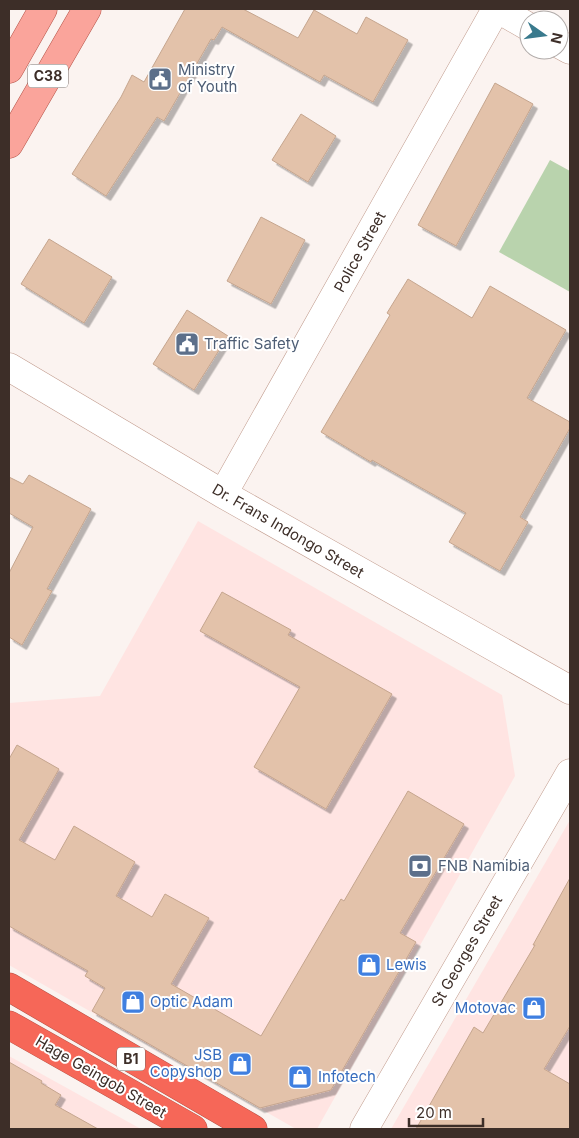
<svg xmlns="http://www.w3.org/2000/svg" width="579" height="1138" viewBox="0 0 579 1138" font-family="Inter,sans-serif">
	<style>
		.commercial { fill: #ffe4e2 }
		.green { fill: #b9d3ad }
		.building { fill: #e3c2aa; stroke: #c5a58e; filter: url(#shadow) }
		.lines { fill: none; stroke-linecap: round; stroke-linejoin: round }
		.street-casing { stroke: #c19b8d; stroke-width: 29 }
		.primary-casing { stroke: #b55347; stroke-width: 29 }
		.highway-casing { stroke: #b55347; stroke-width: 29 }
		.street { stroke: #fff; stroke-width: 28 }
		.primary { stroke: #faa49b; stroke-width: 28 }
		.highway { stroke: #f66758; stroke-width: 28 }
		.labels { text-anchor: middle; stroke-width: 4; stroke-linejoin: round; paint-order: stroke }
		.shield { fill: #fff; stroke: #776d68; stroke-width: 1 }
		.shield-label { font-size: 14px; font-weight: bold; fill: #3d2e28 }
		.service-label { font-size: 15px; fill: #4e5e75; stroke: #fff; text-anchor: start }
		.street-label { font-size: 15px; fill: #3d2e28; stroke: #fff }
		.shop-label { font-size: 15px; fill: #366cbe; stroke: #fff; text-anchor: start }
	</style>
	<defs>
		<filter id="shadow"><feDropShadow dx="4.5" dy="4.5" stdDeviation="0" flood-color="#0004"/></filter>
	</defs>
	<rect width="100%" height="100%" fill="#fbf3f0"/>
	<path class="commercial" d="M 198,521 L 502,695 L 515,776 L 317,1129 L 296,1129 L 9,965 L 9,703 L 100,696 Z
		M 570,820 L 570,1129 L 391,1129 Z
		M 9,1056 L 141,1129 L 9,1129 Z"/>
	<path class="green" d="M 550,160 L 570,171 L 570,292 L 499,252 Z"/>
	<path class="building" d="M 185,9 L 243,9 L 298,38 L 314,10 L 357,34 L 366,17 L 408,40 L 373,102 L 324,75 L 320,82 L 222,27 L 214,40 L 211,39 L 164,121 L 157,117 L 106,196 L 72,174 L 121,97 L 132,75 L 144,82 Z
		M 495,83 L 533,104 L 456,246 L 418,225 Z
		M 301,114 L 336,136 L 308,182 L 272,160 Z
		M 261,217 L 305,240 L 271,304 L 227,281 Z
		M 49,239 L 112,277 L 84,323 L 21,284 Z
		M 408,279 L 472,318 L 490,286 L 566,330 L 527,398 L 570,422 L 570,428 L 520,517 L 528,522 L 500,571 L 449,542 L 466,513 L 372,460 L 371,462 L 321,432 L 390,315 L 387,313 Z
		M 187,310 L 228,336 L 194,390 L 153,364 Z
		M 29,475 L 91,509 L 47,589 L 52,591 L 22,645 L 9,637 L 9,573 L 33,527 L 9,513 L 9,477 L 23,484 Z
		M 222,592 L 291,630 L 288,635 L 392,694 L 326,809 L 254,767 L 300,687 L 200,631 Z
		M 17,745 L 59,769 L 19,840 L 55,860 L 74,826 L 135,862 L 116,896 L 152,917 L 165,894 L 209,918 L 171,984 L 261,1036 L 341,899 L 344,901 L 408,791 L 464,824 L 400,933 L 416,942 L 331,1090 L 260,1108 L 92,1011 L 105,988 L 85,976 L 88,971 L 9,926 L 9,759 Z
		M 570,878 L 570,1026 L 544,1069 L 570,1084 L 570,1129 L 416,1129 L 474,1027 L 483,1033 L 535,945 L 533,945 Z
		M 9,1062 L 42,1081 L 41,1083 L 61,1095 L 55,1105 L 98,1129 L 9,1129 Z"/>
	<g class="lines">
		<g class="street-casing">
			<path id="street" d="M 498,9 L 529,27
				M 559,44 L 570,50
				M 9,367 L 223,494 L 570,690
				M 223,494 L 496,9
				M 364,1129 L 570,773"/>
		</g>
		<g class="primary-casing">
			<path id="primary" d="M 9,69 L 43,9
				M 9,144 L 87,9"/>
		</g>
		<g class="highway-casing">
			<path id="highway" d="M 9,987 L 253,1129
				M 9,1025 L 193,1129"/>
		</g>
		<use href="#street" class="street"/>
		<use href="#primary" class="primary"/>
		<use href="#highway" class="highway"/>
	</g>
	<defs>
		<g id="civic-square" transform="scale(1.25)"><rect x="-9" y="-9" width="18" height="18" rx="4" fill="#5c6f8a" stroke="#fff"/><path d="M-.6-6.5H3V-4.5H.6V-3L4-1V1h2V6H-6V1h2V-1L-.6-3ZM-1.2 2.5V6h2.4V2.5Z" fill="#fff"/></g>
		<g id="bank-square" transform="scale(1.25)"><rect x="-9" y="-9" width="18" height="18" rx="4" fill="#5c6f8a" stroke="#fff"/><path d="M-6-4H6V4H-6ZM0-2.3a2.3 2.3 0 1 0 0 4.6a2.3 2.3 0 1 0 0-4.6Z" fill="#fff"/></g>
		<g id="shop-square" transform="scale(1.25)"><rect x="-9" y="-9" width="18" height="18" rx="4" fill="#3f7fe0" stroke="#fff"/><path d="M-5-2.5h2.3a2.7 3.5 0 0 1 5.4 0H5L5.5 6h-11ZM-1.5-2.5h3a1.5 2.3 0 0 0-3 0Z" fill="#fff"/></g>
	</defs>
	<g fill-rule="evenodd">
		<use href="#civic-square" x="160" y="79"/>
		<use href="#civic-square" x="187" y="344"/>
		<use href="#bank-square" x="420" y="866"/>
		<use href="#shop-square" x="369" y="965"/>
		<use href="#shop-square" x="133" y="1002"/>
		<use href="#shop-square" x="534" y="1008"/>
		<use href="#shop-square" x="240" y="1064"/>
		<use href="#shop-square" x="300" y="1077"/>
	</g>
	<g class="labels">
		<g class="shield">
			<rect x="28" y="64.5" width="40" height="23" rx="4"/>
			<rect x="117" y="1047.5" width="28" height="23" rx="4"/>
		</g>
		<g class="shield-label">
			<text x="48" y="81">C38</text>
			<text x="131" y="1064">B1</text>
		</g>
		<g class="service-label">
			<text x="178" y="75">Ministry<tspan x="178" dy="17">of Youth</tspan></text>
			<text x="204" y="349">Traffic Safety</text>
			<text x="438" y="871">FNB Namibia</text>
		</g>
		<g class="street-label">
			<text transform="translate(360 252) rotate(-61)" y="5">Police Street</text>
			<text transform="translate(288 531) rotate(30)" y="5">Dr. Frans Indongo Street</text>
			<text transform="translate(467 951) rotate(-60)" y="5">St Georges Street</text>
			<text transform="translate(101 1077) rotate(30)" y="5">Hage Geingob Street</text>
		</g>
		<g class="shop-label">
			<text x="386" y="970">Lewis</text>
			<text x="150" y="1007">Optic Adam</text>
			<text x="516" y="1013" text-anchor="end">Motovac</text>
			<text x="222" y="1060" text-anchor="end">JSB<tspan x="222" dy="17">Copyshop</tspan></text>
			<text x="318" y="1082">Infotech</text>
		</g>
	</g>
	<rect width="579" height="1138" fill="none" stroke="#3d2e28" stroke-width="20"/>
	<g transform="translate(544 35) rotate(104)"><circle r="24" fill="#ffffff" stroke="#b1aba9"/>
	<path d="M0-4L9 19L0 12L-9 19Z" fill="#397a8d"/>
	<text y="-8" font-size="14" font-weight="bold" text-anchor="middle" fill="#3d2e28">N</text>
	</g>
	<path d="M409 1118v8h74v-8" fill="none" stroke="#3d2e28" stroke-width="2.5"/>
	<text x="416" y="1118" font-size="15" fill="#3d2e28" stroke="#ffffff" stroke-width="4" paint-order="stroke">20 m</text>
</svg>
